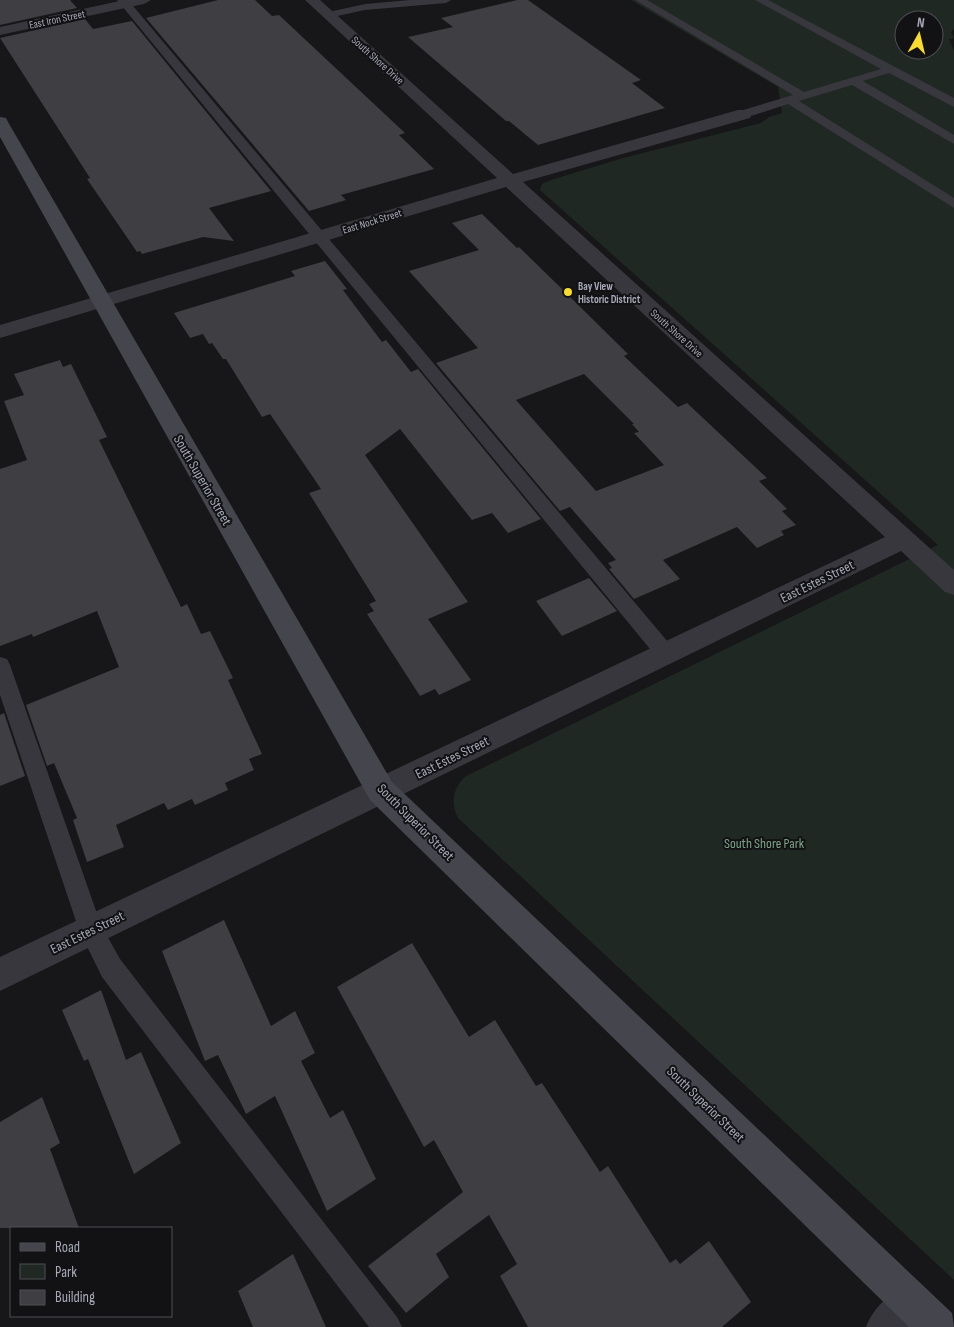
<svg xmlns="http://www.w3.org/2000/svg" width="954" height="1327" viewBox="0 0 954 1327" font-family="'Sofia Sans Condensed',sans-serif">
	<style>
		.green { fill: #202823; fill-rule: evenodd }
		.building { fill: #3e3e43; fill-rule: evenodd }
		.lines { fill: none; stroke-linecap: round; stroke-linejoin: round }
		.lane { fill: #37373d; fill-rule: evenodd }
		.street { fill: #37373d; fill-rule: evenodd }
		.secondary { fill: #45454d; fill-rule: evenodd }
		.poi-dot { fill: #f8dc2e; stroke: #121113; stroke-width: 2 }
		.labels { text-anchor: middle; stroke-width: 4; stroke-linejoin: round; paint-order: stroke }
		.far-street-label { font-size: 11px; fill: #a8aab9; stroke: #121113 }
		.far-poi-label { font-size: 11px; font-weight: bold; fill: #a8aab9; stroke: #121113; text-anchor: start }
		.street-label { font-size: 14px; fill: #a8aab9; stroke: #121113 }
		.park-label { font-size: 14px; fill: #7ea488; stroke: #121113 }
	</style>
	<rect width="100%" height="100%" fill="#171618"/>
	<path class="green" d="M 631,0 L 954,0 L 954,29 L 951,32 L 954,38 L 949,39 L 954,51 L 954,1280 L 458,818 C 450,803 453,787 466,776 L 938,545 L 540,190 L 542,184 L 551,180 L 623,158 L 761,123 L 769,117 L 782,113 L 778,87 ZM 904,20 L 934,20 L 934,50 L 904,50 Z"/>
	<path class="building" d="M 0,0 L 70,0 L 77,8 L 0,25 Z
		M 218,0 L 255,0 L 272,16 L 279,15 L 405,133 L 399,135 L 434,169 L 341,195 L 346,200 L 309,211 L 146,18 Z
		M 517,0 L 528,0 L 641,80 L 632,83 L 665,108 L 538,145 L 509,121 L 506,121 L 408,37 L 453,27 L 441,18 Z
		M 85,19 L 93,29 L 132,21 L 271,191 L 209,208 L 234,241 L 203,237 L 142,254 L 140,251 L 137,252 L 87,179 L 90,178 L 0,38 Z
		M 482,214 L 517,248 L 519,247 L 559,286 L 628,354 L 624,356 L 678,407 L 687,403 L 767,478 L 759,481 L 787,509 L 782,511 L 796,525 L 781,531 L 784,535 L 757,548 L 737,527 L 663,560 L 680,579 L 634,599 L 609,569 L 612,568 L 608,563 L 616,560 L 570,507 L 560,511 L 436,363 L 478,348 L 409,271 L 479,250 L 452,223 ZM 584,374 L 634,424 L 632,424 L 639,432 L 634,433 L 664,465 L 596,491 L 516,400 Z
		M 325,261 L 347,289 L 343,290 L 382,342 L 386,340 L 411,372 L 418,369 L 541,519 L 508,533 L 492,513 L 472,520 L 400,429 L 365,455 L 468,602 L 428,619 L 471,680 L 439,695 L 435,689 L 420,696 L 367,614 L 374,611 L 369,604 L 376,601 L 309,493 L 321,489 L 270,414 L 262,417 L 226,359 L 223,359 L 212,343 L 209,344 L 203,334 L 190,338 L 174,313 L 295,276 L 291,271 Z
		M 60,360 L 63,367 L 71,364 L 107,437 L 99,440 L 181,607 L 187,604 L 201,634 L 210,631 L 233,678 L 228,680 L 262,754 L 249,759 L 254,770 L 225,783 L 228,790 L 195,805 L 192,799 L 168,810 L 164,803 L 116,825 L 124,847 L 87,862 L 73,820 L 77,818 L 54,763 L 47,766 L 26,705 L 119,667 L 97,611 L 33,637 L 32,634 L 0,646 L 0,469 L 27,460 L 4,401 L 24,395 L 14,374 Z
		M 589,578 L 617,611 L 562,636 L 536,601 Z
		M 4,713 L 25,776 L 0,786 L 0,715 Z
		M 224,920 L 271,1026 L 295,1011 L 315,1053 L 301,1061 L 330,1118 L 343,1110 L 376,1179 L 327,1211 L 275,1096 L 246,1114 L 218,1055 L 205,1061 L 162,951 Z
		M 412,943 L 469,1037 L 495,1020 L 536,1086 L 542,1083 L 600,1172 L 608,1166 L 670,1263 L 676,1259 L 680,1264 L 709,1241 L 751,1302 L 722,1327 L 528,1327 L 500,1276 L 517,1264 L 489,1215 L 436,1254 L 449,1277 L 406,1313 L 368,1266 L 463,1192 L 434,1140 L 424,1147 L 337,987 Z
		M 101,990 L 126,1060 L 141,1052 L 181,1143 L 134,1174 L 88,1059 L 84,1061 L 62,1010 Z
		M 42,1097 L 60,1143 L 50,1149 L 79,1228 L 0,1228 L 0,1122 Z
		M 293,1254 L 326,1327 L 253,1327 L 238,1291 Z"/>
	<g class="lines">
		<path class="lane" d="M 117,0 L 128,0 L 673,648 L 676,654 L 673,660 L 666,662 L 659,660 Z
			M 410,0 L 451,0 L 446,3 L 365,10 L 328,18 L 323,15 L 324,13 L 365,4 Z
			M 635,0 L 647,0 L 804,92 L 881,69 L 755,0 L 768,0 L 954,98 L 954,107 L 889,73 L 863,81 L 954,135 L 954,144 L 852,85 L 799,101 L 954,198 L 954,208 L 788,104 L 748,117 L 740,117 L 738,114 L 740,111 L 793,95 Z
			M 0,657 L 7,659 L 10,665 L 101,925 L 120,959 L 397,1317 L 402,1327 L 369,1327 L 102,977 L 79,930 L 0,695 Z"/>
		<path class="street" d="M 124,0 L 151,0 L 144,4 L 0,35 L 0,27 Z
			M 305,0 L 320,0 L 513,174 L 738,110 L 750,110 L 752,114 L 750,118 L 523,182 L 954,570 L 954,595 L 945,592 L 901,551 L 0,991 L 0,957 L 885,537 L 506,187 L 0,338 L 0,325 L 497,178 Z
			M 913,1283 L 927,1289 L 933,1303 L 927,1317 L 916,1327 L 866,1327 C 874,1306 892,1291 913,1283 Z"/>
		<path class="secondary" d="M 0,117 L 6,118 L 8,122 L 392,782 L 952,1313 L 954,1327 L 909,1327 L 370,800 L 0,137 Z"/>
	</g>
	<circle class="poi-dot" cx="568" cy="292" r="5"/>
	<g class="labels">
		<g class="far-street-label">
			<text transform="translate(57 19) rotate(-12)" y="4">East Iron Street</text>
			<text transform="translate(378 60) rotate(42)" y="4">South Shore Drive</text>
			<text transform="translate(372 221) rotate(-17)" y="4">East Nock Street</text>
			<text transform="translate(677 333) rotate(42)" y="4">South Shore Drive</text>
		</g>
		<g class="far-poi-label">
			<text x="578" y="290">Bay View<tspan x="578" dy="13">Historic District</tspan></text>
		</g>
		<g class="street-label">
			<text transform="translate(203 480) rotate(60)" y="5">South Superior Street</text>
			<text transform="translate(817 581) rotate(-26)" y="5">East Estes Street</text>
			<text transform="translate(452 757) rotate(-26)" y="5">East Estes Street</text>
			<text transform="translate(416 822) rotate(45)" y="5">South Superior Street</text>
			<text transform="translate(87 932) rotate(-26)" y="5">East Estes Street</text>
			<text transform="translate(706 1104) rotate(44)" y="5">South Superior Street</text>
		</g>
		<g class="park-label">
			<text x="764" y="848">South Shore Park</text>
		</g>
	</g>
	<rect x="10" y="1227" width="162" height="90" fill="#121113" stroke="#4e4e55"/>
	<rect x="20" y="1243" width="25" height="8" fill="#45454d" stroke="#4e4e55"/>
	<text x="55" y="1252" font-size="15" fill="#a8aab9">Road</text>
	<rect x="20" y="1264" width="25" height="15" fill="#202823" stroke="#4e4e55"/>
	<text x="55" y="1277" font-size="15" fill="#a8aab9">Park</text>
	<rect x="20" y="1290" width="25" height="15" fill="#3e3e43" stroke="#4e4e55"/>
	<text x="55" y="1302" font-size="15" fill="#a8aab9">Building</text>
	<g transform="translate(919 35) rotate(8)"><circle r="24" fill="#121113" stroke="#4e4e55"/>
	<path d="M0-4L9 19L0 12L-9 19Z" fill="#f8dc2e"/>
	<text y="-8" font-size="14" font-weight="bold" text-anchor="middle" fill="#a8aab9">N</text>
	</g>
</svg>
